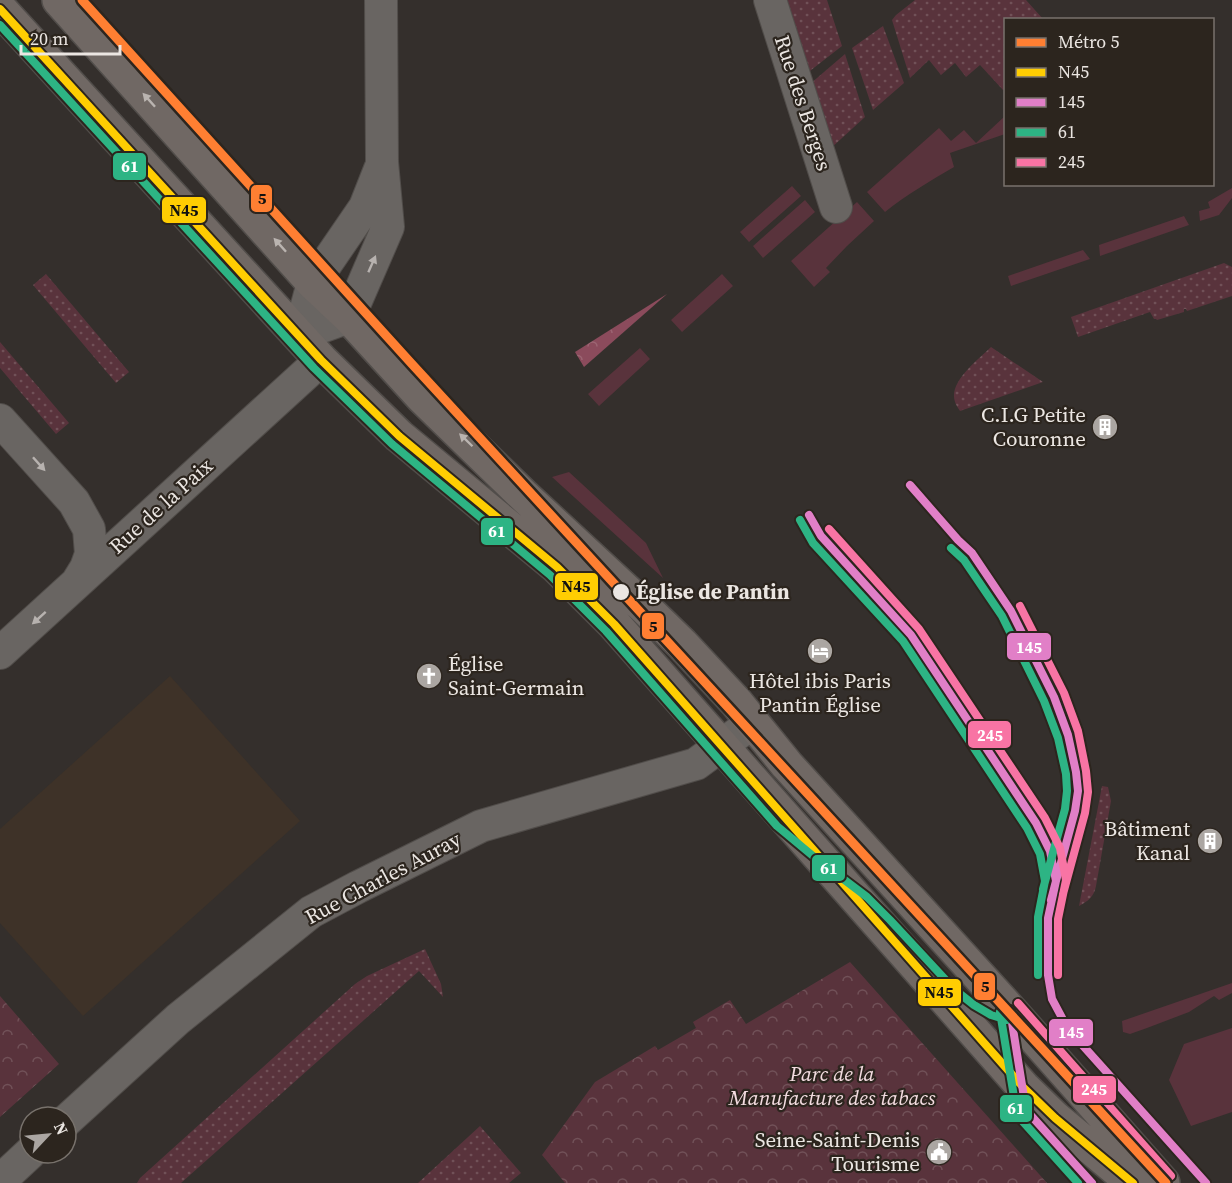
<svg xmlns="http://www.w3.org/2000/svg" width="1232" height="1183" viewBox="0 0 1232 1183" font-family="'Source Serif 4',serif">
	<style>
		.built { fill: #3e3228 }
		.grass { fill: url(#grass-dots) }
		.forest { fill: url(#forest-crowns) }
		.park { fill: url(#park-crowns) }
		.garden { fill: #59333c }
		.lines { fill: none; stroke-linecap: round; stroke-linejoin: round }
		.minor-casing { stroke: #514d4a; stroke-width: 34 }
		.major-casing { stroke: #514d4a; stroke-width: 36 }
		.minor { stroke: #696562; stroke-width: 32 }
		.major { stroke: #706864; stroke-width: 33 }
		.bus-1-casing { stroke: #2c251e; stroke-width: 12 }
		.bus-2-casing { stroke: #2c251e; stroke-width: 12 }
		.bus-3-casing { stroke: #2c251e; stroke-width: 12 }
		.bus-4-casing { stroke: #2c251e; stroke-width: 12 }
		.bus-1 { stroke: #ffcd02; stroke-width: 8 }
		.bus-2 { stroke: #e17fc7; stroke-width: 8 }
		.bus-3 { stroke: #2db484; stroke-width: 8 }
		.bus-4 { stroke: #f874a4; stroke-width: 8 }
		.metro-1-casing { stroke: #2c251e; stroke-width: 14 }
		.metro-1 { stroke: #ff7f32; stroke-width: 9 }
		.oneway { fill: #bab4b0 }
		.oneway2 { fill: #b7b2af }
		.stop-dot { fill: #ebe6e2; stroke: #2c251e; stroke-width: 2 }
		.labels { text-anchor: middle; stroke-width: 4.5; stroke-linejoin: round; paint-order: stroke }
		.street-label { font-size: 21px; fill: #ebe6e2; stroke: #2c251e }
		.poi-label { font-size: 21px; fill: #ebe6e2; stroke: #2c251e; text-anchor: end }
		.stop-label { font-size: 21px; font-weight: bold; fill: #ebe6e2; stroke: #2c251e; text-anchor: start }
		.park-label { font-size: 21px; font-style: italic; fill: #f4dde1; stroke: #2c251e }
		.line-badge { stroke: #2c251e; stroke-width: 2 }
		.badge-label { font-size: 16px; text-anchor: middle; font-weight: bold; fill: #fff }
		.pale-badge-label { font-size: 16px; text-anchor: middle; font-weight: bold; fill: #111 }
	</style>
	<defs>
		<pattern id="grass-dots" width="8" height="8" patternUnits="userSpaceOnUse" patternTransform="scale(1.5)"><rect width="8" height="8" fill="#59333c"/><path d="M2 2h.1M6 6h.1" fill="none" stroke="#715158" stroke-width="1.8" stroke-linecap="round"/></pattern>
		<pattern id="forest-crowns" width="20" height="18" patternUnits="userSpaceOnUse" patternTransform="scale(1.5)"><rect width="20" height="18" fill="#8b4b5c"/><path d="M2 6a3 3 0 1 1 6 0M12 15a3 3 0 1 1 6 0" fill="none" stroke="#9c6573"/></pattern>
		<pattern id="park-crowns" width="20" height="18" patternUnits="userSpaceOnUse" patternTransform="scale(1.5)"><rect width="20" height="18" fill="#59333c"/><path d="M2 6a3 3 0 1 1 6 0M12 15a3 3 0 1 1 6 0" fill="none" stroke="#715158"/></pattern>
	</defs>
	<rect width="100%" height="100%" fill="#342f2c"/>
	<path class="built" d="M 170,676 L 300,821 L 83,1016 L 0,923 L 0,829 Z"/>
	<path class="grass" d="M 783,0 L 827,0 L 842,46 L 806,74 Z
		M 915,0 L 1026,0 L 1043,19 L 1006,20 L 1006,88 L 1003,90 L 980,65 L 966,77 L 955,63 L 941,75 L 929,60 L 910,78 L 892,20 L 896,15 Z
		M 883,26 L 904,83 L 873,110 L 852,48 Z
		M 845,54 L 865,117 L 830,149 L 810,84 Z
		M 1224,263 L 1232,267 L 1232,296 L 1187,311 L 1186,309 L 1184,309 L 1184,312 L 1157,320 L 1156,319 L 1154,319 L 1150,312 L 1078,337 L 1071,317 Z
		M 46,274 L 129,372 L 116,383 L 33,285 Z
		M 0,342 L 69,423 L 56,434 L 0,368 Z
		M 991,347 L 1043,382 L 960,411 C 958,408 956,405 955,402 C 948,382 978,360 991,347 Z
		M 1102,786 L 1108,787 L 1111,801 L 1096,886 C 1094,897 1088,901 1079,906 Z
		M 425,949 L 441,984 L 443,997 L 419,971 L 181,1183 L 137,1183 L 140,1178 L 355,984 L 367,976 Z
		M 480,1126 L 521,1173 L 509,1183 L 418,1183 Z"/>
	<path class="forest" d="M 667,294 L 584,367 L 575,352 Z"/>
	<path class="park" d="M 850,962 L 1047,1183 L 565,1183 L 542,1155 L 595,1082 L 655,1046 L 658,1050 L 696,1028 L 693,1022 L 730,1000 L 746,1024 Z
		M 0,996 L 59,1064 L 0,1117 Z"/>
	<path class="garden" d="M 1005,116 L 1005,134 L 950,153 L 954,167 C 930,181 906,195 885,212 L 867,192 L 939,128 L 951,141 L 964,130 L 976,143 Z
		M 792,186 L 801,196 L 749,242 L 740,232 Z
		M 1232,188 L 1232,198 L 1219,215 L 1200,221 L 1199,211 L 1210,208 L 1208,202 Z
		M 805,200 L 815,212 L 763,258 L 753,246 Z
		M 857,202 L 874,221 L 847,246 L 826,268 L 830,272 L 814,287 L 791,261 Z
		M 1184,216 L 1189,225 L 1100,256 L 1099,245 Z
		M 1083,250 L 1090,259 L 1011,286 L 1008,276 Z
		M 722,274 L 733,286 L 682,332 L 671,320 Z
		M 640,348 L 650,359 L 599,406 L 588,394 Z
		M 569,472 L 646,543 L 663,578 L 552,477 Z
		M 1232,983 L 1232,993 L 1219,1000 L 1214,996 L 1189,1012 L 1147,1028 L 1130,1034 L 1123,1032 L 1122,1021 Z
		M 1232,1028 L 1232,1112 L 1191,1126 L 1169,1080 L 1184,1044 Z"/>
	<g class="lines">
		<g class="minor-casing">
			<path id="minor" d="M 770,0 L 836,207
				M 299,335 L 349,317 L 388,227 L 382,162 L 381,0
				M 299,335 L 313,283 L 365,207 L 380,169
				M 0,420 L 74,502 L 89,529 L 91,554 L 86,568 L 78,581
				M 0,653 L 321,360
				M 66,1121 L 178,1019 L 311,912 L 358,887 L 481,826 L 696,764 L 752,723
				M 0,1181 L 30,1153"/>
		</g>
		<g class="major-casing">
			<path id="major" d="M 59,0 L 313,283 L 349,317 L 422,397 L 523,495 L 646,609 L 682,644 L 736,702 L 787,765 L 1010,1010 L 1163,1183
				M 0,9 L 321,360 L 399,436 L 557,567 L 614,624 L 1023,1087 L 1055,1118 L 1133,1183"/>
		</g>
		<use href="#minor" class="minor"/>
		<use href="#major" class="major"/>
		<g class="bus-1-casing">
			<path id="bus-1" d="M 0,9 L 321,360 L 399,436 L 557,567 L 614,624 L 1023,1087 L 1055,1118 L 1133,1183"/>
		</g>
		<g class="bus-2-casing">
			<path id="bus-2" d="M 910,485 L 958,540 L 972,553 L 1011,611 L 1054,697 L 1068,735 L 1076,772 L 1078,791 L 1075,811 L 1056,881 L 1048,918 L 1048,975 L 1052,999 L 1068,1029 L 1206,1183
				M 809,515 L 821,536 L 911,635 L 1036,823 L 1050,851 L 1056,881 L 1051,900
				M 1010,1010 L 1026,1110 L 1092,1183"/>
		</g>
		<g class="bus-3-casing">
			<path id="bus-3" d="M 0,25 L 314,368 L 392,444 L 550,575 L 606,631 L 777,826 L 813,856 L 867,897 L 890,920 L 955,990 L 974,1005 L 991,1015 L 1007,1020
				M 800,520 L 813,543 L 903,641 L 1027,828 L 1040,854 L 1045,881 L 1038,917 L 1038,975
				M 951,548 L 964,560 L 1002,616 L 1044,701 L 1058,738 L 1066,774 L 1067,791 L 1065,809 L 1043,889
				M 1000,1012 L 1017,1115 L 1078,1183"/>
		</g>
		<g class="bus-4-casing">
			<path id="bus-4" d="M 829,529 L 919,629 L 1045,818 L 1060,848 L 1066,880 L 1058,919 L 1058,975
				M 1020,606 L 1064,693 L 1078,731 L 1086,771 L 1088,792 L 1085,813 L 1063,894
				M 1018,1003 L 1171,1176"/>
		</g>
		<use href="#bus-1" class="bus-1"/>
		<use href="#bus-2" class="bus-2"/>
		<use href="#bus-3" class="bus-3"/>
		<use href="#bus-4" class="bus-4"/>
		<g class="metro-1-casing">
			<path id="metro-1" d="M 82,0 L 411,363 L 1166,1183"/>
		</g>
		<use href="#metro-1" class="metro-1"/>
	</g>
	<defs><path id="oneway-solid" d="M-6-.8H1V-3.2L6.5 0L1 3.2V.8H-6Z" transform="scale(1.5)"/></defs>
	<g class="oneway">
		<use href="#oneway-solid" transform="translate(149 100) rotate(-132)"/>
		<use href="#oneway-solid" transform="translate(280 245) rotate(-132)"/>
		<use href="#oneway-solid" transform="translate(466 440) rotate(-136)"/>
	</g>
	<g class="oneway2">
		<use href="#oneway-solid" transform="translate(372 264) rotate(-66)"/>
		<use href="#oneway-solid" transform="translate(39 464) rotate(48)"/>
		<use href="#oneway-solid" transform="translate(39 618) rotate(138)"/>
	</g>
	<defs>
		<g id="building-disc" transform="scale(1.35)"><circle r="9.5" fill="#aba6a2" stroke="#2c251e"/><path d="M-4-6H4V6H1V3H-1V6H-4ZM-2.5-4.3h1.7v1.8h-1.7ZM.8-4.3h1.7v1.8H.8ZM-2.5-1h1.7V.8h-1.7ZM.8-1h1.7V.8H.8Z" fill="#fff"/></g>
		<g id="hotel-disc" transform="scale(1.35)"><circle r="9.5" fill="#aba6a2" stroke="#2c251e"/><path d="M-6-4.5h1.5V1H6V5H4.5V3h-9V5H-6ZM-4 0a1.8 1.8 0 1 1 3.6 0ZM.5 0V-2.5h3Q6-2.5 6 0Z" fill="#fff"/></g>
		<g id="church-disc" transform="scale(1.35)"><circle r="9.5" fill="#aba6a2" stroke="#2c251e"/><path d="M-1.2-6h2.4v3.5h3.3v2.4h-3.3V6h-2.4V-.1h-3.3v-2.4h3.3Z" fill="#fff"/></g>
		<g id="civic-disc" transform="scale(1.35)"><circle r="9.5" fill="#aba6a2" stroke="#2c251e"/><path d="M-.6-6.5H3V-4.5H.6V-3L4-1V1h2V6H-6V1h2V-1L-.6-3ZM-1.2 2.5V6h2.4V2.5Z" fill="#fff"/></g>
	</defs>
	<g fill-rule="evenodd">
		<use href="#building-disc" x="1105" y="427"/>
		<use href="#hotel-disc" x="820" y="651"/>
		<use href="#church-disc" x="429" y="676"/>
		<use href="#building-disc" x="1210" y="841"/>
		<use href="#civic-disc" x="939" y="1152"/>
	</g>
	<circle class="stop-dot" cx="621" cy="592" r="9"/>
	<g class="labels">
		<g class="street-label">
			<text transform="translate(803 103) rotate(72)" y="7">Rue des Berges</text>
			<text transform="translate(161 506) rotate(-42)" y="7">Rue de la Paix</text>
			<text transform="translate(383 878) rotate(-28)" y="7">Rue Charles Auray</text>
		</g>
		<g class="poi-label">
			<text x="1086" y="422">C.I.G Petite<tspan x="1086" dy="24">Couronne</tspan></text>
			<text x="448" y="671" text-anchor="start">Église<tspan x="448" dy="24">Saint-Germain</tspan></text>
			<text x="820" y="688" text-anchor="middle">Hôtel ibis Paris<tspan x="820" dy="24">Pantin Église</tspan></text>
			<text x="1190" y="836">Bâtiment<tspan x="1190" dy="24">Kanal</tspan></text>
			<text x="920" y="1147">Seine-Saint-Denis<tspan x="920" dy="24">Tourisme</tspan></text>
		</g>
		<g class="stop-label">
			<text x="636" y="599">Église de Pantin</text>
		</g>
		<g class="park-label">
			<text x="832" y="1081">Parc de la<tspan x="832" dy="24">Manufacture des tabacs</tspan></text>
		</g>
	</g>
	<g class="line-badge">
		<rect x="112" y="152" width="35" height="29" rx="6" fill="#2db484"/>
		<rect x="250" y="184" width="23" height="29" rx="6" fill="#ff7f32"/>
		<rect x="161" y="196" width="46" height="28" rx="6" fill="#ffcd02"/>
		<rect x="480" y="517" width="34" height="29" rx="6" fill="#2db484"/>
		<rect x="554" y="572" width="45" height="29" rx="6" fill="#ffcd02"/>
		<rect x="641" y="612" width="24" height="28" rx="6" fill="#ff7f32"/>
		<rect x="1006" y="632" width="46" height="29" rx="6" fill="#e17fc7"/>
		<rect x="967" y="720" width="45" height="29" rx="6" fill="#f874a4"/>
		<rect x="811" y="854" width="35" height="28" rx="6" fill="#2db484"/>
		<rect x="973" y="972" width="23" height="29" rx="6" fill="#ff7f32"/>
		<rect x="917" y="978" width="45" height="29" rx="6" fill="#ffcd02"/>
		<rect x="1048" y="1018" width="46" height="29" rx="6" fill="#e17fc7"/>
		<rect x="1072" y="1075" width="45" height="29" rx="6" fill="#f874a4"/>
		<rect x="999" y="1094" width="34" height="29" rx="6" fill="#2db484"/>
	</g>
	<g class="badge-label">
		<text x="130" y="172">61</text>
		<text x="497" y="537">61</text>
		<text x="1029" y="653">145</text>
		<text x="990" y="741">245</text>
		<text x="829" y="874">61</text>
		<text x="1071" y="1038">145</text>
		<text x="1094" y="1095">245</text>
		<text x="1016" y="1114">61</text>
	</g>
	<g class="pale-badge-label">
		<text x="262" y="204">5</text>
		<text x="184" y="216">N45</text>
		<text x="576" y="592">N45</text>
		<text x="653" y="632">5</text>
		<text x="985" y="992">5</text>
		<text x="939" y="998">N45</text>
	</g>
	<rect x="1004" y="18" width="210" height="168" fill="#2c251e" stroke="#78726c" stroke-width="1.5"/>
	<rect x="1016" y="38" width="30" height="9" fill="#ff7f32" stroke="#78726c" stroke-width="1.5"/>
	<text x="1058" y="48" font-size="18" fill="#ebe6e2">Métro 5</text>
	<rect x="1016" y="68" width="30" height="9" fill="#ffcd02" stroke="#78726c" stroke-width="1.5"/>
	<text x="1058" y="78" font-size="18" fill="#ebe6e2">N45</text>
	<rect x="1016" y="98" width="30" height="9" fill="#e17fc7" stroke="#78726c" stroke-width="1.5"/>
	<text x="1058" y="108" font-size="18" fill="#ebe6e2">145</text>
	<rect x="1016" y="128" width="30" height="9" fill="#2db484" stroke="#78726c" stroke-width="1.5"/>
	<text x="1058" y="138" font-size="18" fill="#ebe6e2">61</text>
	<rect x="1016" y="158" width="30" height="9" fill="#f874a4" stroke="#78726c" stroke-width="1.5"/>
	<text x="1058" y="168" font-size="18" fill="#ebe6e2">245</text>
	<g transform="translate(48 1135) rotate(64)"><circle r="28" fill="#2c251e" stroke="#78726c" stroke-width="1.5"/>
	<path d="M0-4.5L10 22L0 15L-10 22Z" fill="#aba6a2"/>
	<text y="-9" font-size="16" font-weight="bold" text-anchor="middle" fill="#ebe6e2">N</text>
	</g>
	<path d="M21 45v9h99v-9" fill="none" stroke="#ebe6e2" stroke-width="3"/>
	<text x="30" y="45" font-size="18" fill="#ebe6e2" stroke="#2c251e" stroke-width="4.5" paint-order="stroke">20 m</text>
</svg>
